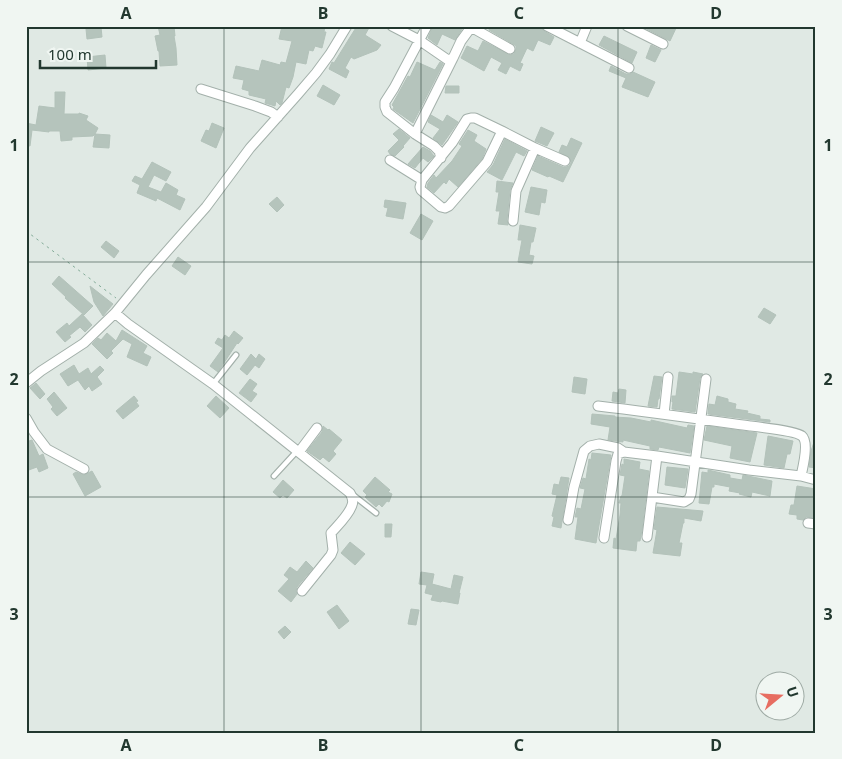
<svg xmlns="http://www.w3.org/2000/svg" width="842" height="759" viewBox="0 0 842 759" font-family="'Noto Sans',sans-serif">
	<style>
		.building { fill: #b5c4bc; stroke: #b3c2ba }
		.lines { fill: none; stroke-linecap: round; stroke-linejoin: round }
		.lane-casing { stroke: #a3b0aa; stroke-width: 7 }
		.street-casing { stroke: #a3b0aa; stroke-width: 11 }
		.path { stroke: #83ab98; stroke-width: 1; stroke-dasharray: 2.5 4; stroke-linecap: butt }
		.lane { stroke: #fff; stroke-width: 4.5 }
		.street { stroke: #fff; stroke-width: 9 }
		.grid { fill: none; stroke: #22382f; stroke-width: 1; stroke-opacity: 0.55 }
		.neatline { fill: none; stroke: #22382f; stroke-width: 2 }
		.grid-label { font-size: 16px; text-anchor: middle; font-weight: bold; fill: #22382f }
	</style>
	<rect width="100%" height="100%" fill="#e0e9e4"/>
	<path class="building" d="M 158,26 L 174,26 L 175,36 L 174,36 L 176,48 L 177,65 L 160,66 L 159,51 L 158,51 L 155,36 L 160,35 Z
		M 282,26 L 325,26 L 324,32 L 326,32 L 322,48 L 315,46 L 313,51 L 309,50 L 306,64 L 296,62 L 293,77 L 289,88 L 286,87 L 282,103 L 280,105 L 276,101 L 275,106 L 265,103 L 266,99 L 249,95 L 249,91 L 242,89 L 244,80 L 233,78 L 236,66 L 259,71 L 262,60 L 280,65 L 281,62 L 286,63 L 292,41 L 279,39 Z
		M 357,26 L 370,26 L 365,35 L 381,45 L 377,50 L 354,59 L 351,57 L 345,68 L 349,71 L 346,78 L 329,69 L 332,62 L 334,63 Z
		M 433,26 L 464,26 L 455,40 L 442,34 L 437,45 L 428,38 Z
		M 490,26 L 541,26 L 544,31 L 554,37 L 550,45 L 538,40 L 533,51 L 527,48 L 520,63 L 523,64 L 520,71 L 510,66 L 506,74 L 498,70 L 502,63 L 491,57 L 484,71 L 461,58 L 467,46 L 478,51 L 483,41 L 510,55 L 514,54 L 516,49 L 516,46 L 513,44 L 489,30 Z
		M 641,26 L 677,26 L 670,41 Z
		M 101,27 L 102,37 L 87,39 L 86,29 Z
		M 604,36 L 637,52 L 632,63 L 599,45 Z
		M 651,45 L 661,50 L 655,62 L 646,58 Z
		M 105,55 L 106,68 L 88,70 L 87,57 Z
		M 417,62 L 435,70 L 440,62 L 443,64 L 413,123 L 393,109 L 394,107 L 392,105 L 408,76 L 410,77 Z
		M 611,66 L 626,74 L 630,74 L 633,72 L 655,82 L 648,97 L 622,87 L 626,78 L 609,71 Z
		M 323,85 L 340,95 L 334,105 L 317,96 Z
		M 446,86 L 459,86 L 459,93 L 445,93 Z
		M 55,92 L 65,92 L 64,114 L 79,114 L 79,113 L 88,116 L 86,120 L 98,128 L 95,134 L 110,135 L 109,148 L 93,147 L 95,134 L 93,136 L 72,137 L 72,140 L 61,141 L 60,131 L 49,131 L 49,132 L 32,130 L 30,146 L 26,145 L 26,123 L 36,125 L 39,106 L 55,108 Z
		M 431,115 L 443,122 L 447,115 L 458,122 L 442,145 L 433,138 L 440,129 L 428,122 Z
		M 212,123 L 224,128 L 216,148 L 201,141 L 206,130 L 209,131 Z
		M 541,127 L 554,133 L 547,146 L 535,141 Z
		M 399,129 L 410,138 L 403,146 L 404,147 L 395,156 L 390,154 L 388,151 L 399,140 L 393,134 Z
		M 468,130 L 477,135 L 474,141 L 486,149 L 482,159 L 458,187 L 449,179 L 446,184 L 444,182 L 434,193 L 427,187 L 428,183 L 434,175 L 436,178 L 452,161 L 462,146 L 459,144 Z
		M 571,138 L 582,143 L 563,182 L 549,176 L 548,177 L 532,170 L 538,156 L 563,167 L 566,167 L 569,166 L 571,163 L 570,158 L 559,152 L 562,145 L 567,147 Z
		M 505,139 L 527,151 L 524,156 L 516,152 L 502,180 L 487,172 L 493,165 Z
		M 423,147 L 430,151 L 434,156 L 428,162 L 423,158 L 415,168 L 408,164 Z
		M 152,162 L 171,172 L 166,181 L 154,175 L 148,187 L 161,192 L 166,183 L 178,190 L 176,195 L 185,199 L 180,210 L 157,198 L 156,201 L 137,193 L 140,185 L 132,181 L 135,176 L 142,179 Z
		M 497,181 L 513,183 L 510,190 L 507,220 L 508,225 L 498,224 L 500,211 L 496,211 L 499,192 L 496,192 Z
		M 531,187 L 547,190 L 545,203 L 541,202 L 539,215 L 525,212 Z
		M 277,197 L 284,205 L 277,212 L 269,204 Z
		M 385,200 L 406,203 L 403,219 L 386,216 L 388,208 L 384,207 Z
		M 421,214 L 433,221 L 422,240 L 410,233 Z
		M 520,225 L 536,228 L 533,242 L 531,242 L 529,255 L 534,256 L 532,264 L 518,262 L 522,240 L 518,240 Z
		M 106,241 L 119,251 L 114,258 L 101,247 Z
		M 178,257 L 191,266 L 185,275 L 172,266 Z
		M 59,276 L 93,306 L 84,315 L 65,298 L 66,297 L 52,284 Z
		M 90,286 L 113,304 L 103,316 L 94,302 Z
		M 764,308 L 776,315 L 770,324 L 758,317 Z
		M 82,314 L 92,325 L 85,332 L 80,327 L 69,336 L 71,337 L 65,342 L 56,332 L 67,323 L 69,326 Z
		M 122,330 L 147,346 L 143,353 L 151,357 L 147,366 L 127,357 L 132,344 L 123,339 L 111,351 L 113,353 L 107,359 L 92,344 L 98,338 L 101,340 L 107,333 L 116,341 Z
		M 234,331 L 243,338 L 238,344 L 237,343 L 218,372 L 210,366 L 223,348 L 215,343 L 218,338 L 222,340 L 225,335 L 229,338 Z
		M 251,354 L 256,359 L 259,354 L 265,359 L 259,368 L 255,365 L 247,375 L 240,369 Z
		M 74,365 L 79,374 L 88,368 L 91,374 L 100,366 L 104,370 L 97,377 L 102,384 L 92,391 L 89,386 L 85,390 L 78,380 L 68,386 L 60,374 Z
		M 679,372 L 693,374 L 693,372 L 703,374 L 700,378 L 695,412 L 672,409 L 673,402 L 672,402 L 672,396 L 676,396 Z
		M 654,376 L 662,377 L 659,399 L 658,399 L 657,407 L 648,406 Z
		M 574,377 L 587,379 L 585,394 L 572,392 Z
		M 250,379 L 257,384 L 252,391 L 257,394 L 251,402 L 239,393 Z
		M 36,383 L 45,394 L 40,399 L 30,388 Z
		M 619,389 L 626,390 L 625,403 L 612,401 L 613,392 L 618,393 Z
		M 54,392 L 67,408 L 57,416 L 51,409 L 53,407 L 47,399 Z
		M 134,396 L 138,401 L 136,402 L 139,406 L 123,419 L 116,411 Z
		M 216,396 L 229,408 L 220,418 L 207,406 Z
		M 717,396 L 728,399 L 728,402 L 736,404 L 735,409 L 748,411 L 747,413 L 760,416 L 760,419 L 770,420 L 770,422 L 708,414 L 709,404 L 715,405 Z
		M 592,414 L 615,416 L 615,417 L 631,418 L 651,422 L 651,420 L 687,428 L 688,425 L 694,426 L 690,453 L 659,447 L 658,450 L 650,449 L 650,446 L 623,440 L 623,442 L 608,440 L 610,427 L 591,424 Z
		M 323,426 L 328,430 L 329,429 L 342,440 L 333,451 L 336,454 L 329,462 L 323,457 L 320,460 L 307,451 L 322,432 Z
		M 707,426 L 757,433 L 750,462 L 730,458 L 732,446 L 704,440 Z
		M 768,436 L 793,441 L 790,454 L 787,454 L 784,468 L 764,465 Z
		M 32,440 L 39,456 L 43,454 L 48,468 L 39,472 L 37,467 L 26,471 L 26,442 Z
		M 814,442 L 816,442 L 816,468 L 809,467 L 811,451 Z
		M 592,453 L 611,455 L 596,543 L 575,539 L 578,517 L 575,517 L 577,508 L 581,509 L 585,489 L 580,488 L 583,478 L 586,479 L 589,459 L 591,460 Z
		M 624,459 L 640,462 L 639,469 L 649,471 L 642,530 L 640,541 L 637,541 L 636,551 L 613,548 L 614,538 L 616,539 L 620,515 L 621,503 L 619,503 L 621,496 L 622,496 L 625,476 L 620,475 L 622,464 L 624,465 Z
		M 667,467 L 688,469 L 685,488 L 665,485 Z
		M 708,470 L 730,475 L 730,478 L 742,480 L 743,475 L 772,481 L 770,496 L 752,492 L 751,497 L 739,494 L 740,493 L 729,491 L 730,487 L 714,484 L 714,487 L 712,487 L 709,504 L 699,503 L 702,472 L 708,473 Z
		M 92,471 L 101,487 L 85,496 L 73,474 L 76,472 L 84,475 Z
		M 375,477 L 390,490 L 388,492 L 392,494 L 389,502 L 387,501 L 382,507 L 379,504 L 376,507 L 365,497 L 367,495 L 363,491 Z
		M 561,477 L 569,478 L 561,528 L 552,526 L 554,517 L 552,516 L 557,495 L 552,494 L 554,484 L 559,485 Z
		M 283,480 L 294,490 L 287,498 L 283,495 L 280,498 L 273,492 Z
		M 797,486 L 816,489 L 816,518 L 806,517 L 803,520 L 797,519 L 797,515 L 789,514 L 791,505 L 794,505 Z
		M 657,507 L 703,511 L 701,521 L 684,518 L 684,523 L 683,523 L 679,543 L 682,543 L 680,556 L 653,553 L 657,530 L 654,529 Z
		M 385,524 L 392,524 L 391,537 L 385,537 Z
		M 350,542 L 365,554 L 355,565 L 341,553 Z
		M 306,561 L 313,568 L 297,587 L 296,591 L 297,594 L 291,602 L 278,591 L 289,579 L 284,575 L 290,567 L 297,572 Z
		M 421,572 L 434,574 L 432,584 L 451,589 L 454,575 L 463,577 L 459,593 L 460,593 L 458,604 L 442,601 L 441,602 L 431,600 L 433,595 L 425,593 L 427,585 L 419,584 Z
		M 337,605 L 349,621 L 339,629 L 327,612 Z
		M 411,609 L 419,610 L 416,625 L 408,624 Z
		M 285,626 L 291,632 L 284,639 L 278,632 Z"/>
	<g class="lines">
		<g class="lane-casing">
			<path id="lane" d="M 213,384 L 236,355
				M 274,476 L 297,451
				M 353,495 L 376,513"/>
		</g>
		<g class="street-casing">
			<path id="street" d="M 392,26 L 419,40 L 448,60 L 453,58 L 461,41 L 472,26
				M 427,26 L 394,88 L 385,102 L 385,107 L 387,112 L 415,134 L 434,146 L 439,151 L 441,158
				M 547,26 L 629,68
				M 627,26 L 663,44
				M 471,27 L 510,49
				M 580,43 L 587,26
				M 201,89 L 255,106 L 271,112 L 278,117
				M 502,131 L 475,118 L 471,118 L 467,119 L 452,143 L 422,180 L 420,187 L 421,190 L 441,207 L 445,208 L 449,206 L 487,162 L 502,131 L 535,148 L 565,161
				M 415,134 L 453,58
				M 390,160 L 422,180
				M 513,221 L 516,191 L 535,148
				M 115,313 L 128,324 L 213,384 L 350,493 C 352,497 354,500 352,505 C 349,515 338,525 331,533 L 333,550 L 331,555 L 302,591
				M 26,383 L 41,371 L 84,343 L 115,313 L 146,275 L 206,207 L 250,148 L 298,94 L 316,73 L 330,54 L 347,26
				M 598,406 C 649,412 699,419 750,426 C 759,427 796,431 802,436 C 809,442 803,467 801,476
				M 664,414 L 668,377
				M 26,418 L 34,432 L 47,449 L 84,469
				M 299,452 L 317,428
				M 652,497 L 684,502 L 689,499 L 691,494 L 706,379
				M 568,520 L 574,487 L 584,451 L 590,446 L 599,444 L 618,448 L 624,452
				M 808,523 L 816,524
				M 647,537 L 657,456
				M 604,538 L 616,461 L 618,454 L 624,452 L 657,456 L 749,470 L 801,476 L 816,480"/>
		</g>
		<path class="path" d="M 26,231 L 116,298"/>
		<use href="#lane" class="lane"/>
		<use href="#street" class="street"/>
	</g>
	<path class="grid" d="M 224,26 L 224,733M 421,26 L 421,733M 618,26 L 618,733M 26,262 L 816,262M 26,497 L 816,497"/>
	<rect width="842" height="759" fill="none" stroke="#f0f6f2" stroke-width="55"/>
	<g transform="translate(780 696) rotate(72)"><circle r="24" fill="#f0f6f2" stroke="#9eaaa4"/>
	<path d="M0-4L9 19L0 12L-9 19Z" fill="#e76d61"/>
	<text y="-8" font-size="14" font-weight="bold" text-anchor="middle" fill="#22382f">U</text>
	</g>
	<path d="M40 60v8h116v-8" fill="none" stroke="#22382f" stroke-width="2.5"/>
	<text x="48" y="60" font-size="15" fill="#22382f" stroke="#f0f6f2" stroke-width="4" paint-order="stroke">100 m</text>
	<rect x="28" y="28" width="786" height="704" class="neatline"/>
	<g class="grid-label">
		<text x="126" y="19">A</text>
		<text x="323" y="19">B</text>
		<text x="519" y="19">C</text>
		<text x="716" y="19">D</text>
		<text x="14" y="151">1</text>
		<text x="828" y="151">1</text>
		<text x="14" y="385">2</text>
		<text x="828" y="385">2</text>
		<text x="14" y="620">3</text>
		<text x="828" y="620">3</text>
		<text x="126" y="751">A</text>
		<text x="323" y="751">B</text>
		<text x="519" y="751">C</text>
		<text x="716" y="751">D</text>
	</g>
</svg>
